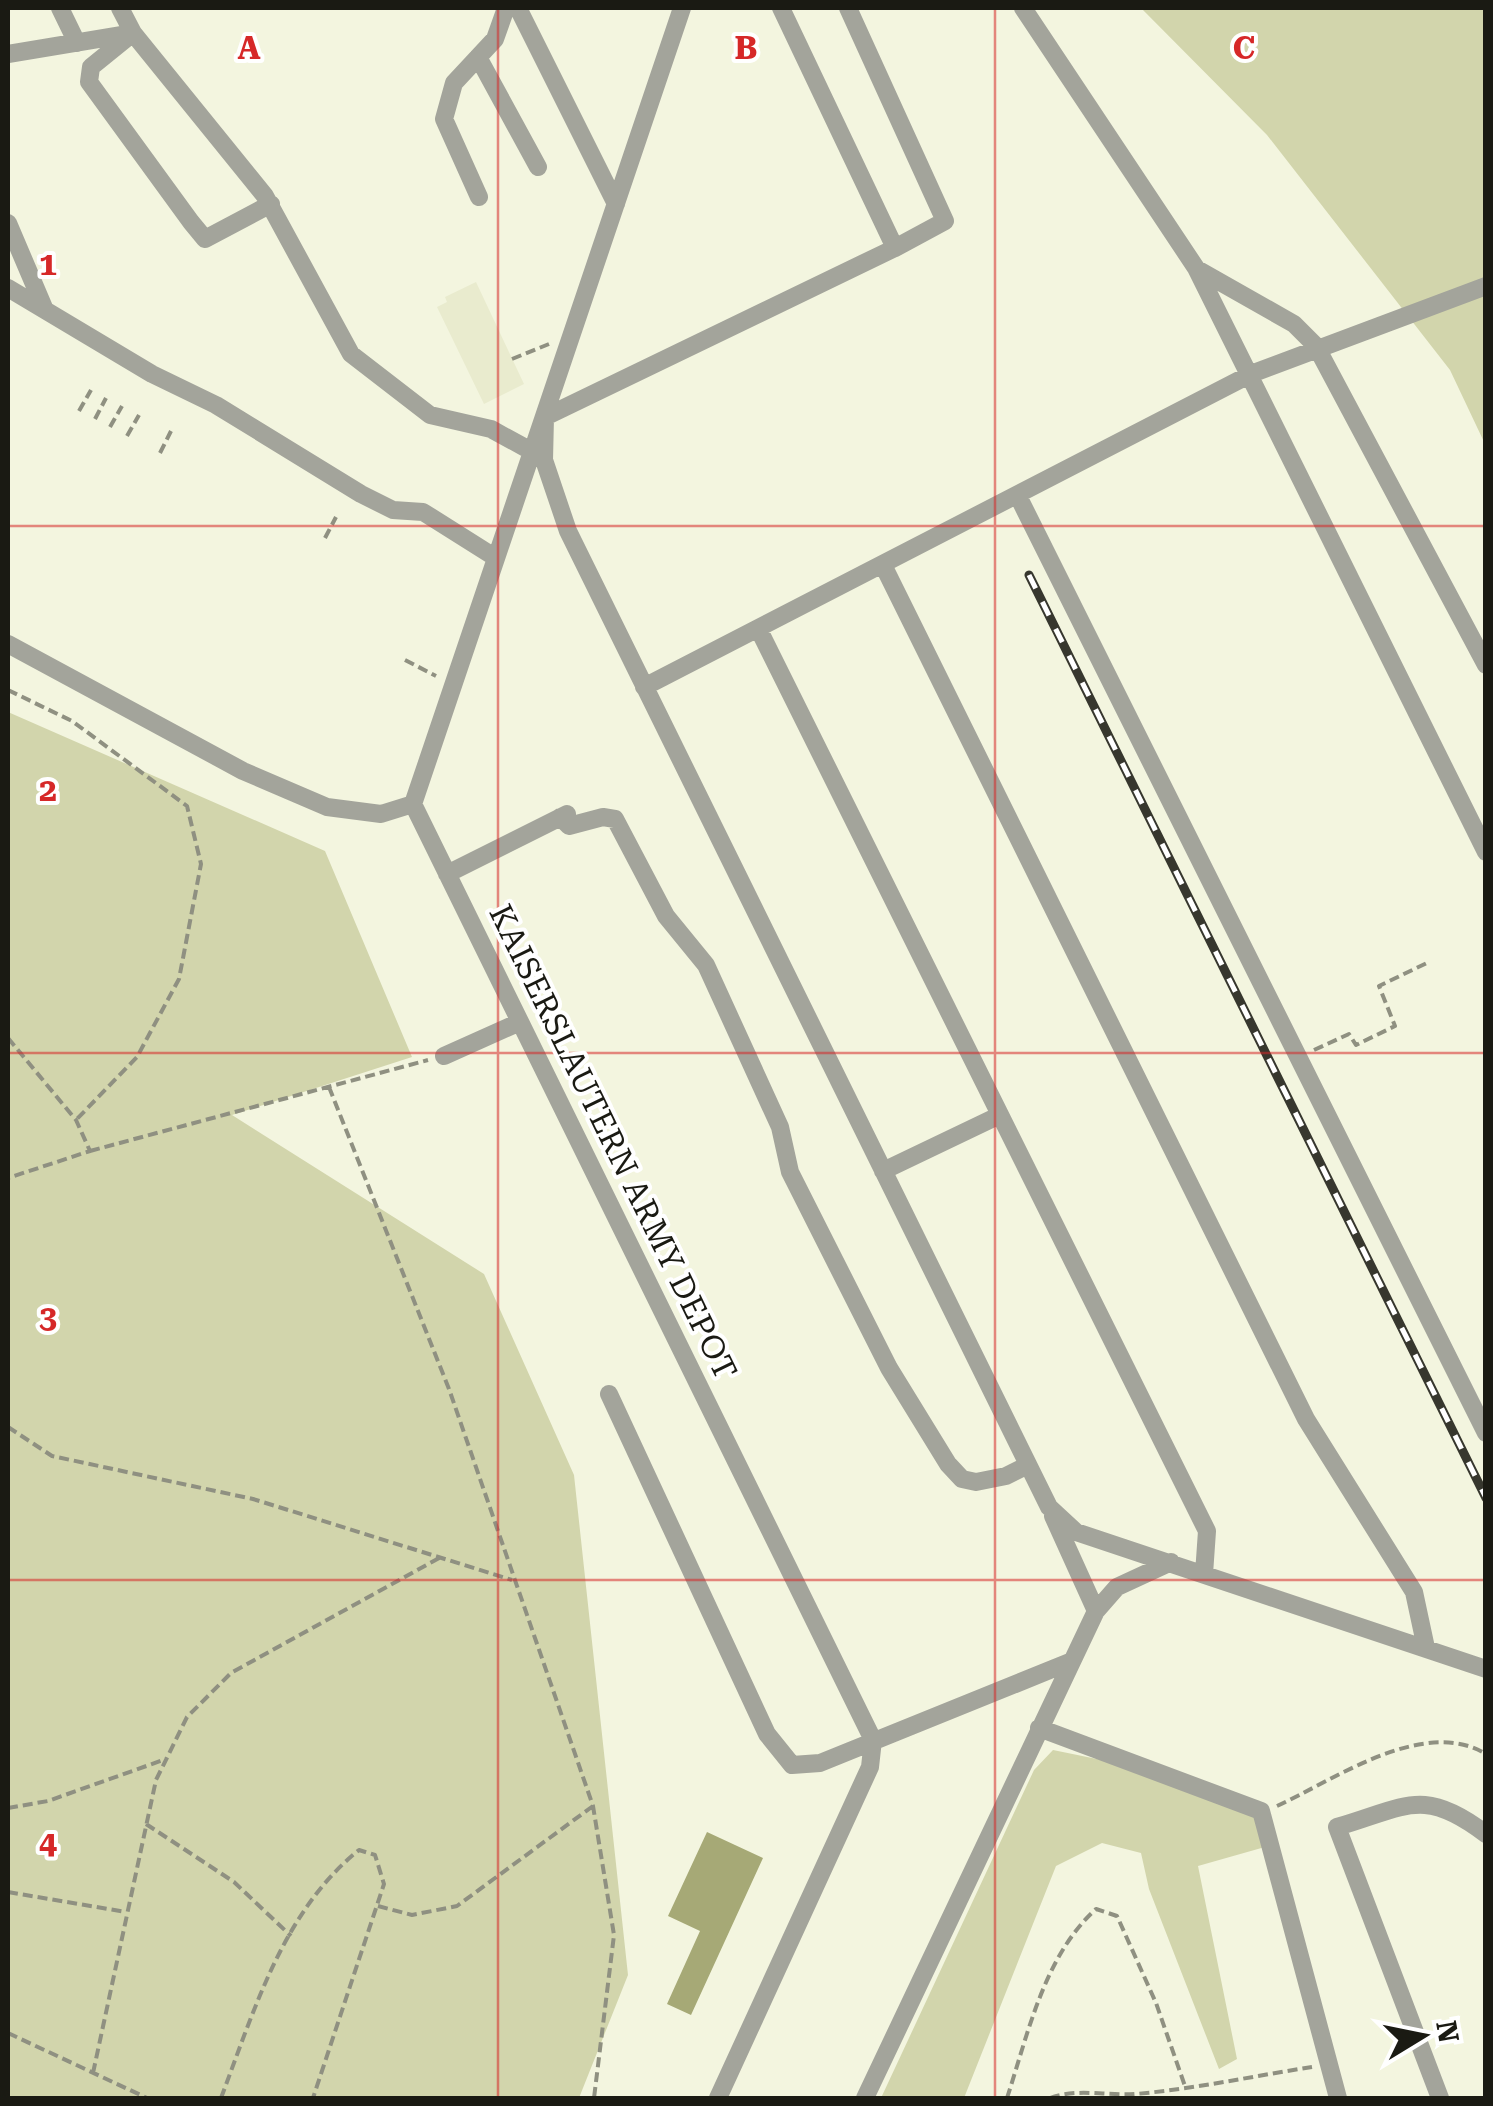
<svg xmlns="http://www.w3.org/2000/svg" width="1493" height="2106" viewBox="0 0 1493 2106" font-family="'Roboto Serif',serif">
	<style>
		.built { fill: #e9ebce }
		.green { fill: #d2d5ac }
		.water { fill: #a6a976 }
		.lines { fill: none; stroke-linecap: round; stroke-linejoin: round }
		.path { stroke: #8f9081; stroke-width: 4; stroke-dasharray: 10 5; stroke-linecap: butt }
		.minor { stroke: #a3a49b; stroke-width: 18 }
		.rail-casing { stroke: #37372e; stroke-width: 9 }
		.rail { stroke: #fff; stroke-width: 5; stroke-dasharray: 15; stroke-linecap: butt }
		.grid { fill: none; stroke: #d62828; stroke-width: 2.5; stroke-opacity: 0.55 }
		.labels { text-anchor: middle; stroke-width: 8; stroke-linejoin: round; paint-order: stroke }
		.street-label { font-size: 32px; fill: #1a1a13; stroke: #fff }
		.grid-label { font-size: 32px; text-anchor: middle; font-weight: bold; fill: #d62828; stroke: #fff; stroke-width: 8; stroke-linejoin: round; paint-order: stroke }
	</style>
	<rect width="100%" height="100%" fill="#f3f5df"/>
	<path class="built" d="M 476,282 L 524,384 L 484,404 L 437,307 L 447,302 L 445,297 Z"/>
	<path class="green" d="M 1141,8 L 1485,8 L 1485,444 L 1450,370 L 1267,135 Z
		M 8,712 L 325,851 L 412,1057 L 232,1115 L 484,1274 L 574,1475 L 628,1975 L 579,2098 L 8,2098 Z
		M 1053,1750 L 1131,1766 L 1261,1811 L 1272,1845 L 1198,1866 L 1237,2059 L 1219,2069 L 1149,1889 L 1141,1853 L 1102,1843 L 1056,1866 L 964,2098 L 881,2098 L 1034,1770 Z"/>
	<path class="water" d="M 707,1832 L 763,1858 L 691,2015 L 667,2004 L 700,1931 L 668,1916 Z"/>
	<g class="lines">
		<path class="path" d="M 512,359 L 549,344
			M 79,411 L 91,390
			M 95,419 L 106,398
			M 110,427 L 122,406
			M 127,436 L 139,415
			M 160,453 L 171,431
			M 325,538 L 336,517
			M 405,660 L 436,676
			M 8,690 L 72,721 L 187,806 L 201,864 L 179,979 L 137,1057 L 76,1120
			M 8,1038 L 76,1120 L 90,1151 L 8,1178
			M 1314,1050 L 1349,1034 L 1356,1045 L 1395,1026 L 1379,986 L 1429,962
			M 329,1087 L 449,1389 L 593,1806 L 614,1935 L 594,2098
			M 90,1151 L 428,1060
			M 8,1427 L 52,1456 L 253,1499 L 512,1580
			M 1277,1806 C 1334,1780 1424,1716 1486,1754
			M 8,1808 L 48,1801 L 166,1759
			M 146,1824 L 234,1882 L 291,1936
			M 8,1892 L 126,1912
			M 378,1906 L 412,1915 L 457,1906 L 593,1806
			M 8,2033 L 147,2098
			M 93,2073 L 156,1780 L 187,1717 L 231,1673 L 441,1557
			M 221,2098 C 254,2011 283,1911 359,1850 L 375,1855 L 384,1884 L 313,2098
			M 1007,2098 C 1028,2034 1044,1956 1096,1909 L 1117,1916 L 1156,2003 L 1186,2089
			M 1050,2098 C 1076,2088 1107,2096 1135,2094 C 1195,2089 1253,2076 1312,2067"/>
		<path class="minor" d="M 60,8 L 77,43
			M 120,8 L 133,33 L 265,196 L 351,354 L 430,415 L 491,429 L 533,452
			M 518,8 L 616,204
			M 682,8 L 413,804 L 873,1740
			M 781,8 L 895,248 L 945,221 L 848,8
			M 1023,8 L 1196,268 L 1486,852
			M 133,33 L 91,67 L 89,82 L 191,222 L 205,239 L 271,204
			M 8,54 L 128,34
			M 478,57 L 538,167
			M 479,197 L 444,119 L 454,83 L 495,39 L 506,8
			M 8,223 L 45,310
			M 895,248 L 545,417 L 544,460 L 568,531 L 1049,1507 L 1076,1532 L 1486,1669
			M 1197,269 L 1294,324 L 1316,346 L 1486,665
			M 8,288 L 152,374 L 216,405 L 361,494 L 393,510 L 423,512 L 496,558
			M 1018,496 L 1486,1433
			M 884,567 L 1306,1419 L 1414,1592 L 1426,1648
			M 759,630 L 1207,1531 L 1204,1574
			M 8,644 L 243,771 L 327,807 L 381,814 L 413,804
			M 644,687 L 1251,374 L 1486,286
			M 560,817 L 569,826 L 603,817 L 615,819 L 666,916 L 706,965 L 780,1127 L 790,1172 L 889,1368 L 948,1464 L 962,1479 L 976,1482 L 1006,1476 L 1028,1465
			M 447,874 L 567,814
			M 444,1056 L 520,1022
			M 883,1171 L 1000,1115
			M 609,1394 L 767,1734 L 792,1765 L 820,1763 L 1072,1661
			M 1053,1516 L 1096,1611 L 1117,1587 L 1171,1562
			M 1039,1728 L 1261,1811 L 1338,2098
			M 718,2098 L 870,1767 L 873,1740
			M 865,2098 L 1096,1611
			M 1440,2098 L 1337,1827 C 1406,1807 1423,1786 1486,1834"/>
		<g class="rail-casing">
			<path id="rail" d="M 1029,575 L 1486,1498"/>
		</g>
		<use href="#rail" class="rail"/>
	</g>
	<path class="grid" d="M 498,8 L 498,2098M 995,8 L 995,2098M 8,526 L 1486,526M 8,1053 L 1486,1053M 8,1580 L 1486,1580"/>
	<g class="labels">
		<g class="street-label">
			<text transform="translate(613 1142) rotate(64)" y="11">KAISERSLAUTERN ARMY DEPOT</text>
		</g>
	</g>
	<g class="grid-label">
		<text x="249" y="59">A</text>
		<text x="746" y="59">B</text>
		<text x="1244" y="59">C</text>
		<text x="48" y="275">1</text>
		<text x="48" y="801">2</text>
		<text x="48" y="1328">3</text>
		<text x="48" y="1854">4</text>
	</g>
	<rect width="1493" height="2106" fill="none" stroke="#1a1a13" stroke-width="20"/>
	<g transform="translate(1423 2036) rotate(80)" stroke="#ffffff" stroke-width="8" paint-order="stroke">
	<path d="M0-8L18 38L0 25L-18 38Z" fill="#1a1a13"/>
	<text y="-15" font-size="28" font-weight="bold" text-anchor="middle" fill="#1a1a13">N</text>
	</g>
</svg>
